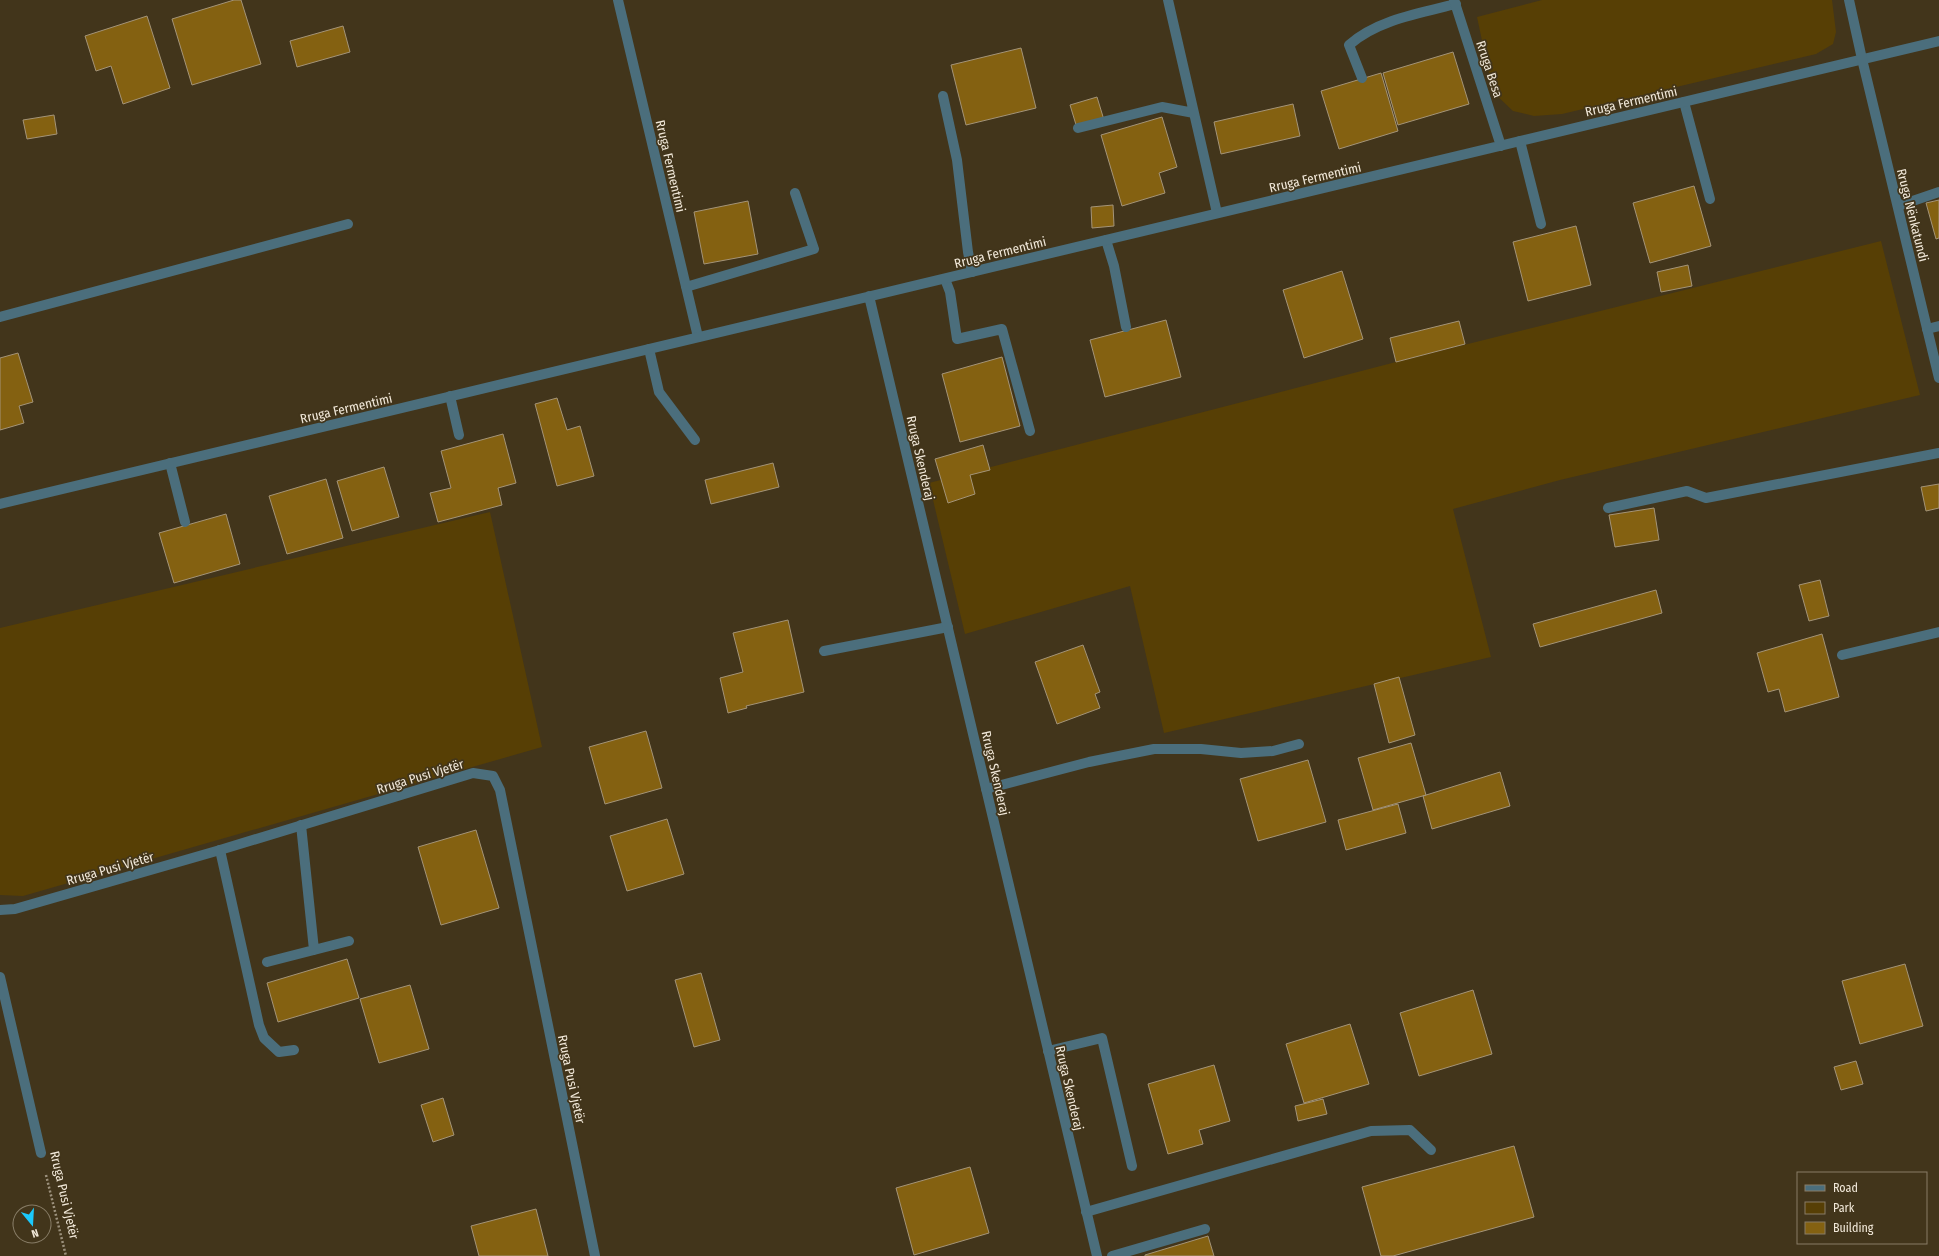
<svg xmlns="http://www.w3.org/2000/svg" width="1939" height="1256" viewBox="0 0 1939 1256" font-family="'Fira Sans Condensed',sans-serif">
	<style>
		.green { fill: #573f05 }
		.building { fill: #846111; stroke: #a49478 }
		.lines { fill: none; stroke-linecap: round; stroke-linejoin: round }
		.path { stroke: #9c917d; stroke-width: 2.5; stroke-dasharray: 2 2; stroke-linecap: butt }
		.service { stroke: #4b6e7c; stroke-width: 10 }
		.minor { stroke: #4b6e7c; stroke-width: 10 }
		.tertiary { stroke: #4b6e7c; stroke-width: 10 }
		.labels { text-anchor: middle; stroke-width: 3.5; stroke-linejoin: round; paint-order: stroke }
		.street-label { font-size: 13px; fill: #f2e9da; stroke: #42351b }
	</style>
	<rect width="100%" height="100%" fill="#42351b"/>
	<path class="green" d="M 1542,0 L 1832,0 L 1836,32 L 1833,44 L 1816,54 L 1562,114 L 1534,116 L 1513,111 L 1493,92 L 1477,17 Z
		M 1881,241 L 1920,395 L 1560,480 L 1453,509 L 1491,657 L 1164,733 L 1130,586 L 965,634 L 929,483 L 1396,362 Z
		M 490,512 L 542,747 L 23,896 L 0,895 L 0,628 Z"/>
	<path class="building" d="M 234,0 L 241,0 L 261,64 L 192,85 L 172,19 Z
		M 147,16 L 170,88 L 123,104 L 111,66 L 96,71 L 85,36 Z
		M 343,26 L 350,52 L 297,67 L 290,41 Z
		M 1021,48 L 1036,108 L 966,125 L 951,65 Z
		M 1453,52 L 1469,104 L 1398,125 L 1383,73 Z
		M 1381,73 L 1398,131 L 1339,149 L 1321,91 Z
		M 1097,97 L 1104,120 L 1077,128 L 1070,105 Z
		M 1293,104 L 1300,136 L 1221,154 L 1214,122 Z
		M 54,115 L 57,134 L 27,139 L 23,120 Z
		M 1162,117 L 1177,167 L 1159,173 L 1165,193 L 1122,206 L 1101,135 Z
		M 1694,186 L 1711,246 L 1650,263 L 1633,203 Z
		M 1939,200 L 1939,238 L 1936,239 L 1926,203 Z
		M 748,201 L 758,254 L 704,264 L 694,212 Z
		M 1113,205 L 1114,226 L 1092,228 L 1091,207 Z
		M 1576,226 L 1591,285 L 1528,301 L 1513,242 Z
		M 1688,265 L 1692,286 L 1661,292 L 1657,272 Z
		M 1342,271 L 1363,339 L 1304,358 L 1283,290 Z
		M 1166,320 L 1181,377 L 1105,397 L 1090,340 Z
		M 1459,321 L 1465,344 L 1396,362 L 1390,338 Z
		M 18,353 L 33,402 L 19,406 L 24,423 L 0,430 L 0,358 Z
		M 1002,357 L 1020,426 L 960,442 L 942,374 Z
		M 557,398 L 567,430 L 580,426 L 594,476 L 557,486 L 535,404 Z
		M 503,434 L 516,483 L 498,488 L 502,505 L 438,522 L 430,493 L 451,488 L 441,451 Z
		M 983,445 L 990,470 L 970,475 L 975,494 L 948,503 L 935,459 Z
		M 773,463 L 779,487 L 711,504 L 705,480 Z
		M 384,467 L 399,517 L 352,531 L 337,481 Z
		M 326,479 L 343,538 L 287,554 L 269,496 Z
		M 1939,484 L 1939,508 L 1926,511 L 1921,487 Z
		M 1654,508 L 1659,540 L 1615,547 L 1609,515 Z
		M 226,514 L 240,564 L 174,583 L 159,533 Z
		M 1820,580 L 1829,616 L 1809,621 L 1799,585 Z
		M 1656,590 L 1662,613 L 1540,647 L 1533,624 Z
		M 788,620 L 804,692 L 746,706 L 747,708 L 728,713 L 720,678 L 743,672 L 733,633 Z
		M 1822,634 L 1839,697 L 1785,712 L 1779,689 L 1768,692 L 1757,653 Z
		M 1083,645 L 1100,692 L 1095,694 L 1100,708 L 1057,724 L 1035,662 Z
		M 1399,677 L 1415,735 L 1389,743 L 1374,684 Z
		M 646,731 L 662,788 L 605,804 L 589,747 Z
		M 1411,743 L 1426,795 L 1373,810 L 1358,758 Z
		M 1308,760 L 1326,822 L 1258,841 L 1240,779 Z
		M 1500,772 L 1510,806 L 1432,829 L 1423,796 Z
		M 1398,804 L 1406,833 L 1346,850 L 1338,820 Z
		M 667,819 L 684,874 L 627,891 L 610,836 Z
		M 476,830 L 499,908 L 441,925 L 418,847 Z
		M 347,959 L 359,998 L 278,1022 L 267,983 Z
		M 1905,964 L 1923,1026 L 1860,1044 L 1842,981 Z
		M 701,973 L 720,1040 L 694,1047 L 675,980 Z
		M 410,985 L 429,1049 L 379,1063 L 360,999 Z
		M 1473,990 L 1492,1054 L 1419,1076 L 1400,1013 Z
		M 1350,1024 L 1369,1084 L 1304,1103 L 1286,1044 Z
		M 1856,1061 L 1863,1084 L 1841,1090 L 1834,1067 Z
		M 1214,1065 L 1230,1121 L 1199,1130 L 1203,1144 L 1168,1154 L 1148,1084 Z
		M 443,1098 L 454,1135 L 433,1142 L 421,1105 Z
		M 1323,1099 L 1327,1114 L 1298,1121 L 1295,1106 Z
		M 1514,1146 L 1534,1217 L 1393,1256 L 1381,1256 L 1362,1187 Z
		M 970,1167 L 989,1233 L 914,1255 L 896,1188 Z
		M 536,1209 L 548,1256 L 479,1256 L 471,1226 Z
		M 1208,1236 L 1214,1256 L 1145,1256 L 1145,1255 Z"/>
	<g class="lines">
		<path class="path" d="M 46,1175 L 66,1256"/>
		<path class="service" d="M 618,0 L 698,337
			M 1168,0 L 1217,213
			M 1362,78 L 1349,45 C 1377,20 1420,13 1456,4
			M 943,96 L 957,160 L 968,252 L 972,272
			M 1684,102 L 1710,199
			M 1078,128 L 1162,107 L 1194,113
			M 1520,141 L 1541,224
			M 1898,206 L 1939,192
			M 1106,240 L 1114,266 L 1126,327
			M 945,279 L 950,292 L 957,339 L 1002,329 L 1030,431
			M 686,287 L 814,249 L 795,193
			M 0,317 L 348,224
			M 1927,329 L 1939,326
			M 649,349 L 659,392 L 695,440
			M 450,396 L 459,435
			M 170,463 L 185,522
			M 1608,508 L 1687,491 L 1706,498 L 1939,453
			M 824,651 L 948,627
			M 1842,655 L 1939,632
			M 986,789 L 1089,762 L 1154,749 L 1201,749 L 1241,753 L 1273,751 L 1299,744
			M 301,825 L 314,950
			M 220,850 L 259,1025 L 264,1038 L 279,1052 L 294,1050
			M 267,962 L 349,941
			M 1048,1051 L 1102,1038 L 1132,1166
			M 1086,1212 L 1371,1131 L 1410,1130 L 1431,1150
			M 1112,1256 L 1205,1229"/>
		<path class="minor" d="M 1454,0 L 1501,146
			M 869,296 L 1097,1256
			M 0,504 L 1939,41
			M 0,910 L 15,909 L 220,850 L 473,773 L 493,776 L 500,790 L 595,1256
			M 0,977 L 41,1153"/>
		<path class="tertiary" d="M 1849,0 L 1862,59 L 1939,378"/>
	</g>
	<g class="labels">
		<g class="street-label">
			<text transform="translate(1490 69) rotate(72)" y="5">Rruga Besa</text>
			<text transform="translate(1631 101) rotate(-13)" y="5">Rruga Fermentimi</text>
			<text transform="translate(671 166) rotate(77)" y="5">Rruga Fermentimi</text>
			<text transform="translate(1315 177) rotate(-13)" y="5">Rruga Fermentimi</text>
			<text transform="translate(1913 215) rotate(76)" y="5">Rruga Nënkatundi</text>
			<text transform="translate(1000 252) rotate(-14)" y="5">Rruga Fermentimi</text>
			<text transform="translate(346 408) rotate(-13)" y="5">Rruga Fermentimi</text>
			<text transform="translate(921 458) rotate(77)" y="5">Rruga Skenderaj</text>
			<text transform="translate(996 773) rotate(77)" y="5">Rruga Skenderaj</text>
			<text transform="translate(420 776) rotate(-17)" y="5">Rruga Pusi Vjetër</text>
			<text transform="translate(110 868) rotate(-16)" y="5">Rruga Pusi Vjetër</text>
			<text transform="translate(572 1079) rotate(78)" y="5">Rruga Pusi Vjetër</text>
			<text transform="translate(1070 1088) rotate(77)" y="5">Rruga Skenderaj</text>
			<text transform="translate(65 1195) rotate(77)" y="5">Rruga Pusi Vjetër</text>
		</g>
	</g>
	<rect x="1797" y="1172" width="130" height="72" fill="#42351b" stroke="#887d67"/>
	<rect x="1805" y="1185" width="20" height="6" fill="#4b6e7c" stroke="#887d67"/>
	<text x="1833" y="1192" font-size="12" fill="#f2e9da">Road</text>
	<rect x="1805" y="1202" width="20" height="12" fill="#573f05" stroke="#887d67"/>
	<text x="1833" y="1212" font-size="12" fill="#f2e9da">Park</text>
	<rect x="1805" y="1222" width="20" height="12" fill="#846111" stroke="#887d67"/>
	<text x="1833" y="1232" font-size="12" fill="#f2e9da">Building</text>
	<g transform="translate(32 1224) rotate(162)"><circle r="19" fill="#42351b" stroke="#887d67"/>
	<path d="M0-3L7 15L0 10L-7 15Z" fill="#1bc9fc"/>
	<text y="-6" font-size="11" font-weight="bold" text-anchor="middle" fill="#f2e9da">N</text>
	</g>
</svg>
